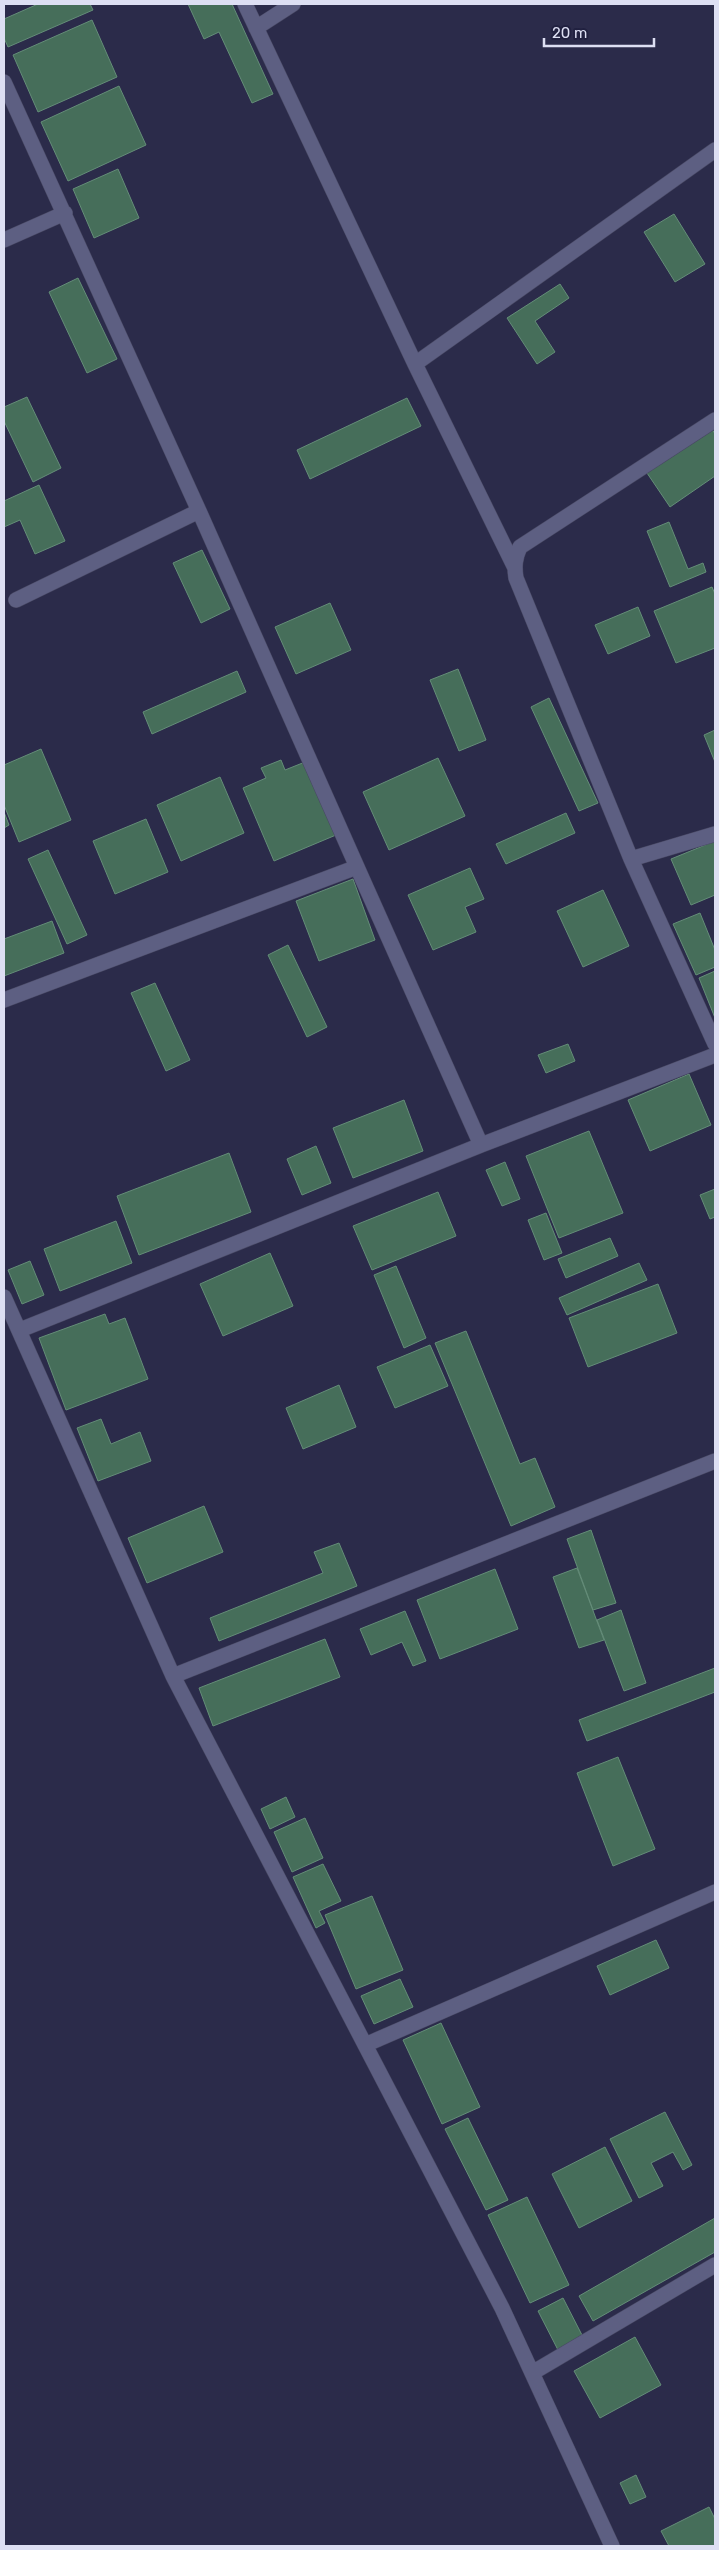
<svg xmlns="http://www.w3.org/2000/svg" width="719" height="2550" viewBox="0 0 719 2550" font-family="Rubik,sans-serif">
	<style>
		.building { fill: #466e5a; stroke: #648d78 }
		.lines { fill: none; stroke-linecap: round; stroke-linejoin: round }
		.service-casing { stroke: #484863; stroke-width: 16 }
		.service { stroke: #5d5f82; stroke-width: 15 }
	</style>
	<rect width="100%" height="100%" fill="#2b2b4a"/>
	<path class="building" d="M 38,4 L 90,4 L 93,10 L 8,47 L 4,38 L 4,19 Z
		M 188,4 L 232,4 L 273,94 L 252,103 L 219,32 L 204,39 Z
		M 92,20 L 117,77 L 38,112 L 13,55 Z
		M 119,86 L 146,145 L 68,181 L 41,122 Z
		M 118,169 L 139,218 L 94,238 L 73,189 Z
		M 674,214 L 705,264 L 675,282 L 644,232 Z
		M 78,278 L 117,359 L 87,373 L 49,292 Z
		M 560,284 L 569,298 L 535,321 L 555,352 L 537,364 L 507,318 Z
		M 27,397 L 61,468 L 33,482 L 4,421 L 4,407 Z
		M 407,398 L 421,426 L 310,479 L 297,450 Z
		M 712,429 L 715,434 L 715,476 L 670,507 L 647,473 Z
		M 39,485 L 65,541 L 35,554 L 20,520 L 4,527 L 4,501 Z
		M 669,522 L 688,569 L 703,563 L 706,572 L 670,587 L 647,531 Z
		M 202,550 L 230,609 L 201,623 L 173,563 Z
		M 712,587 L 715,594 L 715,648 L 676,663 L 654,611 Z
		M 330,603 L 351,650 L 296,674 L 275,627 Z
		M 638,607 L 650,636 L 608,654 L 595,625 Z
		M 458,669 L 486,740 L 459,751 L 430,680 Z
		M 237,671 L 246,692 L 152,734 L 143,712 Z
		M 549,698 L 598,803 L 579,811 L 531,707 Z
		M 715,730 L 715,762 L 704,735 Z
		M 41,749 L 71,820 L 19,842 L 4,805 L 4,765 Z
		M 438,758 L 465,816 L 389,850 L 363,792 Z
		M 281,760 L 285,770 L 305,762 L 336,835 L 274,861 L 243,788 L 266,778 L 261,768 Z
		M 220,777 L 244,833 L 181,861 L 157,805 Z
		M 4,812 L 9,825 L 4,828 Z
		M 566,813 L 575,833 L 506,864 L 496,844 Z
		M 146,819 L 168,872 L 115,894 L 93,841 Z
		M 715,841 L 715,895 L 691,905 L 671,859 Z
		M 48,850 L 87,935 L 67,944 L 28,859 Z
		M 470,868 L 484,899 L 465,907 L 476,932 L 433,950 L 408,895 Z
		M 353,879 L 375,940 L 319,961 L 296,901 Z
		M 603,890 L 629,946 L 583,967 L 557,911 Z
		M 700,913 L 715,950 L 715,967 L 696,975 L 673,924 Z
		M 52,921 L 64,953 L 4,976 L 4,939 Z
		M 288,945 L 327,1027 L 307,1037 L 268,955 Z
		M 715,971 L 715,1018 L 699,978 Z
		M 155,983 L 190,1060 L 166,1071 L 131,993 Z
		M 568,1044 L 575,1061 L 546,1073 L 538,1055 Z
		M 689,1074 L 711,1125 L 650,1151 L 628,1100 Z
		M 404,1100 L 423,1151 L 353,1178 L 333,1128 Z
		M 589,1131 L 623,1213 L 559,1238 L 526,1156 Z
		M 316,1146 L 331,1183 L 302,1195 L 287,1159 Z
		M 229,1153 L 251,1212 L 139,1255 L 117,1196 Z
		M 505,1162 L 520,1199 L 502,1206 L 486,1170 Z
		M 715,1189 L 715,1217 L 710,1219 L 700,1195 Z
		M 438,1192 L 456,1236 L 372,1270 L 353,1226 Z
		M 546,1213 L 562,1253 L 544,1260 L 528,1220 Z
		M 116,1221 L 132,1263 L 60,1291 L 44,1249 Z
		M 610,1238 L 618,1256 L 566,1278 L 558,1259 Z
		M 270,1253 L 293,1306 L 223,1336 L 200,1284 Z
		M 30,1261 L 44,1295 L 22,1304 L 8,1270 Z
		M 639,1263 L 647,1280 L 567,1315 L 559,1298 Z
		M 396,1266 L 426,1338 L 404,1348 L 374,1275 Z
		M 658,1284 L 677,1333 L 588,1367 L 569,1318 Z
		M 105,1314 L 109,1324 L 125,1318 L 148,1379 L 66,1410 L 39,1338 Z
		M 466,1331 L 520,1464 L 535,1458 L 555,1507 L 511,1526 L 435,1343 Z
		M 430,1345 L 448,1386 L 395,1408 L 377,1367 Z
		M 339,1385 L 356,1427 L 303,1449 L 286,1408 Z
		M 101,1419 L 111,1444 L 140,1432 L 151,1461 L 98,1481 L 77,1428 Z
		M 204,1506 L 223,1552 L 147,1583 L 128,1538 Z
		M 591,1530 L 616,1603 L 593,1610 L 567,1539 Z
		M 339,1543 L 357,1586 L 219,1641 L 210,1618 L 323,1573 L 314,1552 Z
		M 577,1568 L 604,1640 L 579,1648 L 553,1577 Z
		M 495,1569 L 518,1629 L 440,1659 L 417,1600 Z
		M 621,1610 L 646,1683 L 624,1691 L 597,1620 Z
		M 405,1611 L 426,1661 L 413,1666 L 402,1642 L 371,1655 L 360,1629 Z
		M 325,1639 L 340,1677 L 213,1726 L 199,1688 Z
		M 715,1668 L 715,1692 L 587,1741 L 579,1720 Z
		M 618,1757 L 655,1849 L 613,1866 L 577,1773 Z
		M 286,1797 L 295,1817 L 270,1829 L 261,1809 Z
		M 305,1818 L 323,1858 L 292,1872 L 274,1832 Z
		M 323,1864 L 341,1901 L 319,1911 L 325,1923 L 316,1928 L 293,1877 Z
		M 372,1896 L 403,1970 L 356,1989 L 325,1915 Z
		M 656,1940 L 669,1968 L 610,1995 L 597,1966 Z
		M 400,1979 L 413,2007 L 374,2024 L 361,1996 Z
		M 441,2023 L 480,2107 L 442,2124 L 403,2040 Z
		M 665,2112 L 692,2165 L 683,2170 L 673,2152 L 651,2163 L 663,2186 L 639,2198 L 610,2139 Z
		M 468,2118 L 508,2200 L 486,2210 L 445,2129 Z
		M 605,2147 L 632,2201 L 579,2228 L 552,2174 Z
		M 527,2197 L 569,2285 L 530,2303 L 488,2215 Z
		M 715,2218 L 715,2252 L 593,2321 L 579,2296 Z
		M 563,2298 L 583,2337 L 558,2350 L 538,2311 Z
		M 635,2337 L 661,2385 L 600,2418 L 574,2371 Z
		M 636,2475 L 646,2497 L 630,2504 L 620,2483 Z
		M 709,2507 L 715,2519 L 715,2546 L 669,2546 L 661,2531 Z"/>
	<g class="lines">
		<g class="service-casing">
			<path id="service" d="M 245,4 L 415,364 L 515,568
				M 256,28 L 293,4
				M 4,82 L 199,511 L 357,867
				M 4,240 L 65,213
				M 415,364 L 715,150
				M 715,420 L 520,547 C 515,558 514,566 516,578 L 631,859 L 715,1044
				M 16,600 L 199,511
				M 631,859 L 715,834
				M 4,1000 L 357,867 L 481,1145 L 20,1330
				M 481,1145 L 715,1055
				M 4,1297 L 173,1676 L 502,2308 L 612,2546
				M 173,1676 L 715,1461
				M 365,2045 L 715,1892
				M 532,2373 L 715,2265"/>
		</g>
		<use href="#service" class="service"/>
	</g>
	<rect width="719" height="2550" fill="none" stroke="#dddff3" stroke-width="10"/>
	<path d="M544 38v8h110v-8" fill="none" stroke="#dddff3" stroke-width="2.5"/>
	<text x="552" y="38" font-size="15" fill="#dddff3" stroke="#212140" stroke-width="4" paint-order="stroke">20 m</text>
</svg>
